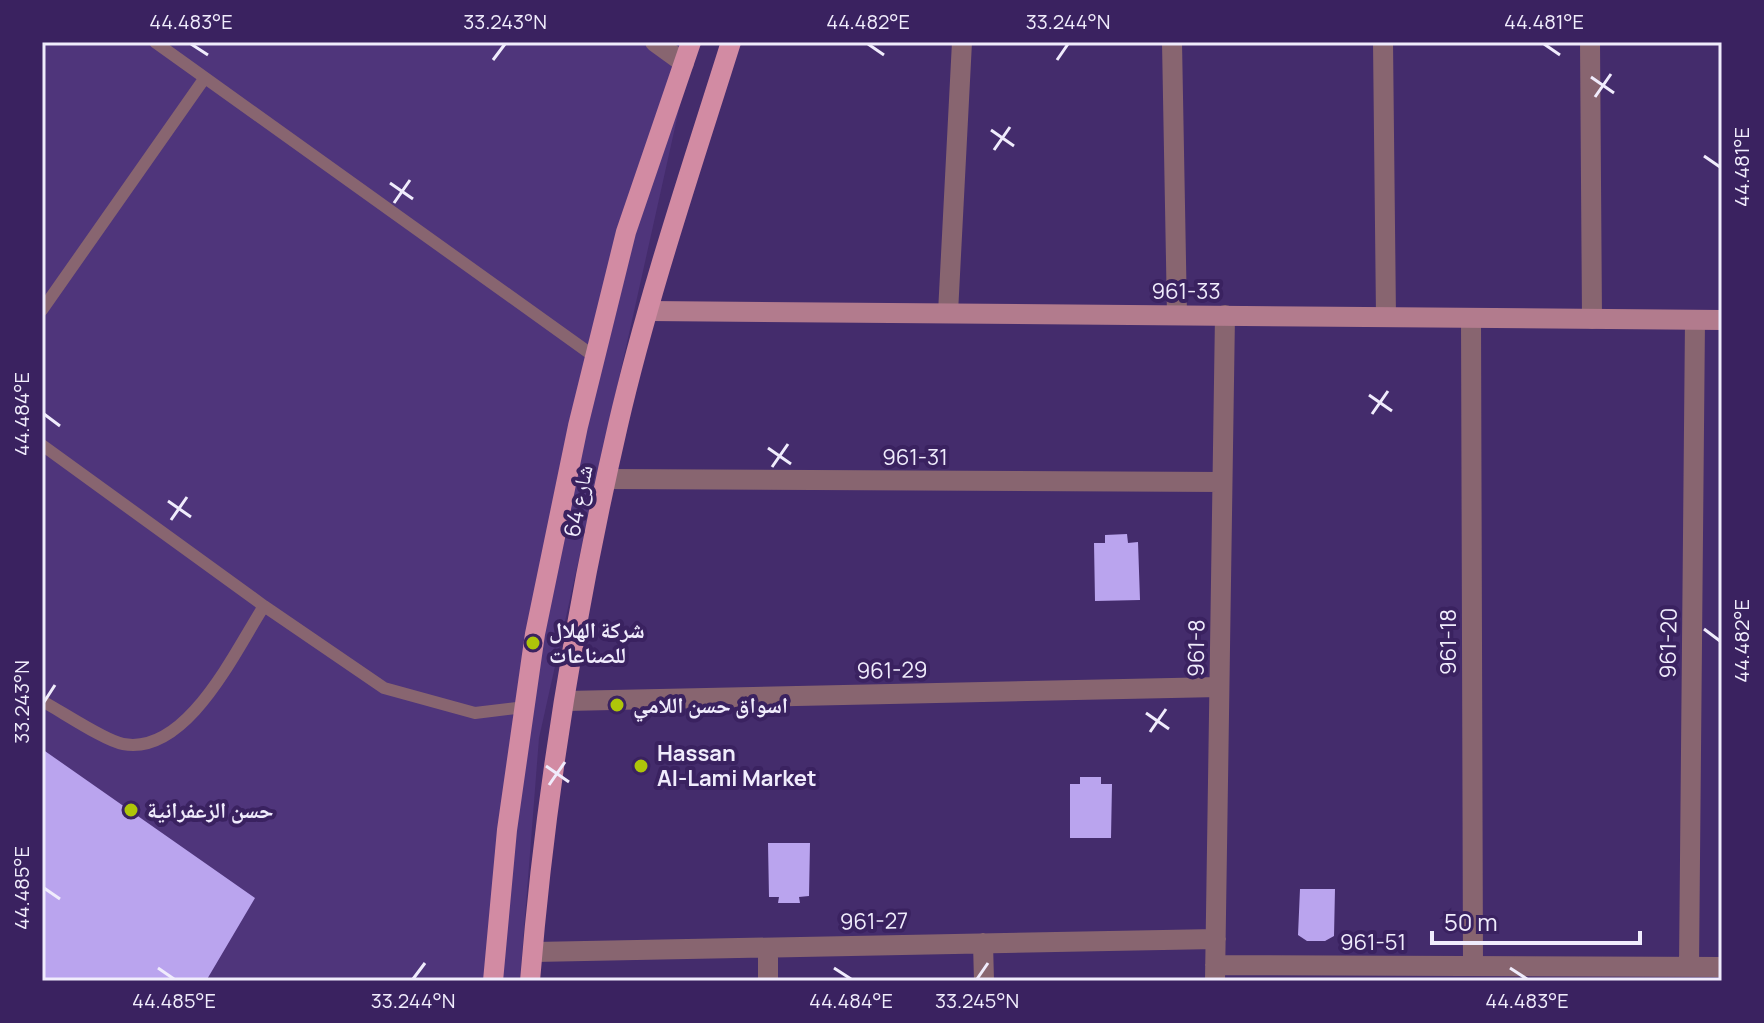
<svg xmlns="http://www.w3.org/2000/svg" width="1764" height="1023" viewBox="0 0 1764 1023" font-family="Manrope,'Noto Naskh Arabic',sans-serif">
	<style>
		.built { fill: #4f357b }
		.building { fill: #baa4ee }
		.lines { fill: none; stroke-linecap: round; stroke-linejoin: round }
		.lane { stroke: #886570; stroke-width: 12 }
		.street { stroke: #886570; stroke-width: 20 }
		.secondary { stroke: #b27b8d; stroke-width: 20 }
		.primary { stroke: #d28ba3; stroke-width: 20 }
		.ticks { fill: none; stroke: #f0ecfc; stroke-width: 3 }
		.poi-dot { fill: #aec509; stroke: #3a2260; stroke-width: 3 }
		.labels { text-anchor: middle; stroke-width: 8; stroke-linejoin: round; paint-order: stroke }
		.street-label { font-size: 22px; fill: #f0ecfc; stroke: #3a2260 }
		.poi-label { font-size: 22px; font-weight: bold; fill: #f0ecfc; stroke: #3a2260; text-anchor: start }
		.neatline { fill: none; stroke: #f0ecfc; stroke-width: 3 }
		.ticks-label { font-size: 20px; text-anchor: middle; fill: #f0ecfc }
	</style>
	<rect width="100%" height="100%" fill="#442c6c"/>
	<path class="built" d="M 42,42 L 694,42 L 539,738 L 520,981 L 42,981 Z"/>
	<path class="building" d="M 1127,534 L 1128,543 L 1138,542 L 1140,600 L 1095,601 L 1094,543 L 1105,543 L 1105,535 Z
		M 42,749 L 255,898 L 206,981 L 42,981 Z
		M 1080,777 L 1101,777 L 1101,784 L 1112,784 L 1111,838 L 1070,838 L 1070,784 L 1080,784 Z
		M 768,843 L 810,843 L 809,896 L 799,897 L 800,903 L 778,903 L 779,897 L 769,897 Z
		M 1300,889 L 1335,889 L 1334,936 L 1325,941 L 1307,941 L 1298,935 Z"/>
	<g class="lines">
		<path class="lane" d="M 155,42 L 595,357
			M 42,310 L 204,79
			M 42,445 L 264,606 L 384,688 L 475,713 L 525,707
			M 42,701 C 61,711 105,741 123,744 C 187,756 235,651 264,606"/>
		<path class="street" d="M 655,42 L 684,63
			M 1172,42 L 1177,315
			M 1383,42 L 1386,317
			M 1590,42 L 1592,319
			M 948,313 L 962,42
			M 1471,318 L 1473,966
			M 607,479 L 1222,482
			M 566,701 L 1219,687
			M 983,943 L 984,981
			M 768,948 L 768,981
			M 534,952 L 1216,939
			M 1215,965 L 1722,967
			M 1689,967 L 1695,320
			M 1215,981 L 1225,315"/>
		<path class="secondary" d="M 649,311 L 1722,320"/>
		<path class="primary" d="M 493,981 L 507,830 L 535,634 L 578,426 L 626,232 L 691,42
			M 530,981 C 545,795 576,607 618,425 C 648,296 691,169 731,42"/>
	</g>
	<path class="ticks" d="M 191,44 L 208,55M 868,44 L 884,55M 1544,44 L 1560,55M 493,60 L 505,44M 1057,60 L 1068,44M 1591,77 L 1614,93M 1595,97 L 1611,74M 991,130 L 1014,146M 994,150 L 1010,127M 1704,156 L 1720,167M 390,183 L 413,199M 394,203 L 410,180M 1369,395 L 1392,411M 44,414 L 60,426M 1372,414 L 1388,391M 768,448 L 791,464M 772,467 L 788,444M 168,501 L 191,517M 171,520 L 187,497M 1704,629 L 1720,641M 44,702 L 55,685M 1146,713 L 1169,729M 1150,732 L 1166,709M 546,766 L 569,782M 549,785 L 565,762M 44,888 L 60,899M 158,968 L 174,979M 834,968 L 851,979M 1510,968 L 1527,979M 413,979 L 425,963M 977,979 L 988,963"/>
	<g class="poi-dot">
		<circle cx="533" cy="643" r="8"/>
		<circle cx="617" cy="705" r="8"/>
		<circle cx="641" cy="766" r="8"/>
		<circle cx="131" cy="810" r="8"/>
	</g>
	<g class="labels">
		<g class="street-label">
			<text x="1186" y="299">961-33</text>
			<text x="915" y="465">961-31</text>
			<text transform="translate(578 501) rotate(-79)" y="8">شارع 64</text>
			<text transform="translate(1448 642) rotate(-90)" y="8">961-18</text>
			<text transform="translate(1668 643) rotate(-89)" y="8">961-20</text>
			<text transform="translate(1196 648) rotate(-89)" y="8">961-8</text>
			<text transform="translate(892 670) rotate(-1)" y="8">961-29</text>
			<text transform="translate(874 921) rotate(-1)" y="8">961-27</text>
			<text x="1373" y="950">961-51</text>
		</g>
		<g class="poi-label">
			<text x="549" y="638">شركة الهلال<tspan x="549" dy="25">للصناعات</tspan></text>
			<text x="633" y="713">اسواق حسن اللامي</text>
			<text x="657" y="761">Hassan<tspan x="657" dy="25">Al-Lami Market</tspan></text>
			<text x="147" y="818">حسن الزعفرانية</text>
		</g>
	</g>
	<rect width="1764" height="1023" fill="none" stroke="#3a2260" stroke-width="88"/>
	<path d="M1432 931v12h208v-12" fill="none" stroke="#f0ecfc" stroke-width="4"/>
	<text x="1444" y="931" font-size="24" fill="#f0ecfc" stroke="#3a2260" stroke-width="6" paint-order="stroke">50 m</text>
	<rect x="44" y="44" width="1676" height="935" class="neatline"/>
	<g class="ticks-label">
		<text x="191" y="29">44.483°E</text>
		<text x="505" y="29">33.243°N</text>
		<text x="868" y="29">44.482°E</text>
		<text x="1068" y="29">33.244°N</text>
		<text x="1544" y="29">44.481°E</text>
		<text transform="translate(1742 167) rotate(-90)" y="7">44.481°E</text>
		<text transform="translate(22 414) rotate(-90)" y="7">44.484°E</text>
		<text transform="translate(1742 641) rotate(-90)" y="7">44.482°E</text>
		<text transform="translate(22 702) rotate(-90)" y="7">33.243°N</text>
		<text transform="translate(22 888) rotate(-90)" y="7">44.485°E</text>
		<text x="174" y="1008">44.485°E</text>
		<text x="413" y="1008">33.244°N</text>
		<text x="851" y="1008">44.484°E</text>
		<text x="977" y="1008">33.245°N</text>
		<text x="1527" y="1008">44.483°E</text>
	</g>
</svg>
